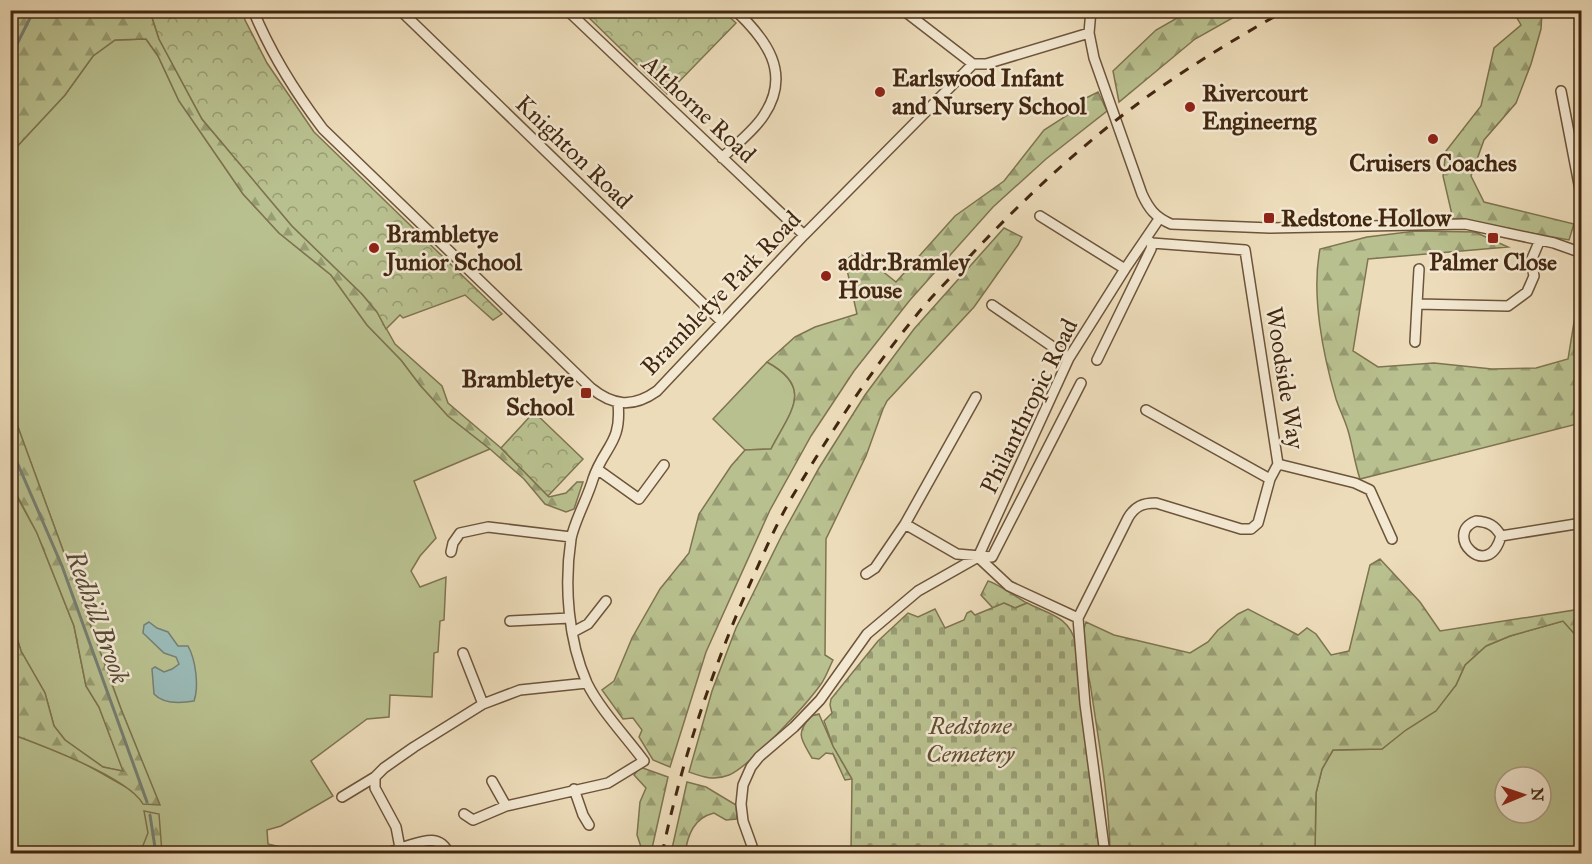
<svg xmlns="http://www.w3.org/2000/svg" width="1592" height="864" viewBox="0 0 1592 864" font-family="'IM FELL Great Primer',serif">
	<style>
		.green { fill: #b9c08f; stroke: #7e7450; stroke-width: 1.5; fill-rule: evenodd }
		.forest { fill: url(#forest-firs); stroke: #7e7450; stroke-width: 1.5 }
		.cemetery { fill: url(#cemetery-stones); stroke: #7e7450; stroke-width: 1.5 }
		.park { fill: url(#park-crowns); stroke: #7e7450; stroke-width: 1.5 }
		.water { fill: #9abab6; stroke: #777f74; stroke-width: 1.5 }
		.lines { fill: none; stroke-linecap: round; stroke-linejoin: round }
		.stream { stroke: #777f74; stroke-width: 3 }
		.minor-casing { stroke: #6d543a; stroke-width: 12 }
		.minor { stroke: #f3e8d2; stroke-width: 9 }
		.rail { stroke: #422710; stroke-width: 3; stroke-dasharray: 10 10; stroke-linecap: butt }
		.poi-dot { fill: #8f2418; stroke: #f3e8d2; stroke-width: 2 }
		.labels { text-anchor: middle; stroke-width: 5; stroke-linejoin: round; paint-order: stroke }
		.poi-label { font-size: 24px; font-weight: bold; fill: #422710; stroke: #f3e8d2; text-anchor: start }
		.street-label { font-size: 24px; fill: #422710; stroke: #f3e8d2 }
		.park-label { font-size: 24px; font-style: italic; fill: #604d30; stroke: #f3e8d2 }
		.water-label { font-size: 26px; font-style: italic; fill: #584c3a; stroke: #f3e8d2 }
	</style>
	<defs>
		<pattern id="forest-firs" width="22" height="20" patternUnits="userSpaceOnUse" patternTransform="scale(1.5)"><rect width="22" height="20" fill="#b9c08f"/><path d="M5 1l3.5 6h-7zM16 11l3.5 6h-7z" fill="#989c73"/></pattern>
		<pattern id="cemetery-stones" width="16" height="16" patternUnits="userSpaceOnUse" patternTransform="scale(1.5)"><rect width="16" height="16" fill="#b9c08f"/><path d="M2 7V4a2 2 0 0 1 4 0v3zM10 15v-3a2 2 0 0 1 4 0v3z" fill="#989c73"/></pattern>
		<pattern id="park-crowns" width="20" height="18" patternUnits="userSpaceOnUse" patternTransform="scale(1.5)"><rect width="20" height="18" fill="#b9c08f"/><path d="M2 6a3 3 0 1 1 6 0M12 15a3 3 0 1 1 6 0" fill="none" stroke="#989c73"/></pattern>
	</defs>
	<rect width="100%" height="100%" fill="#eddcba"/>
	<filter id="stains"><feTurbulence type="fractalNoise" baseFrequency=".00333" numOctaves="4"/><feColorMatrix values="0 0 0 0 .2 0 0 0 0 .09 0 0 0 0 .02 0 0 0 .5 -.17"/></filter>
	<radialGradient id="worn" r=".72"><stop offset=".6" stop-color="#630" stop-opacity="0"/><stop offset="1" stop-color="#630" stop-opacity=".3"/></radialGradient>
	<path class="green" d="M 146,39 L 158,56 L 179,101 L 243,194 L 279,233 L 331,275 L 367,325 L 401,360 L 420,385 L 448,416 L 490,449 L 414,481 L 436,538 L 420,556 L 411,571 L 420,587 L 446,577 L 444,620 L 440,621 L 438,652 L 434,653 L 432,697 L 390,695 L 389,717 L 367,719 L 311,761 L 333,796 L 281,826 L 267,830 L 268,844 L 285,848 L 286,853 L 11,853 L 11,734 C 25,739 41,743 55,749 C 91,765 124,788 159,804 L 121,709 L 11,408 L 11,153 L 65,95 L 93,56 L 115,40 Z
		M 767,362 C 815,388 790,412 771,449 L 745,450 L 713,419 Z
		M 10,484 L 37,533 L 74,626 L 86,686 L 99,707 L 124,772 L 103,767 L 65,740 L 54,726 L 45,693 L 21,651 L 11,619 Z
		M 1563,621 L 1581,641 L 1581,853 L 1552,851 L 1551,854 L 1315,854 L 1316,793 L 1322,769 L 1333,750 L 1382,749 L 1456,685 L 1465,665 L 1486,646 L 1510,636 ZM 1505,777 L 1541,777 L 1541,813 L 1505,813 Z"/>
	<path class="forest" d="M 1191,10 L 1245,11 L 1195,39 L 1119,102 L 1113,71 L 1156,30 Z
		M 11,11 L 150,11 L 159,39 L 202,119 L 292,226 L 362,294 L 377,312 L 395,344 L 442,386 L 448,403 L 501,448 L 549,497 L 566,493 L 577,482 L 583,482 L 574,509 L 566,512 L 545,504 L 524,479 L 490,449 L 448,416 L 420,385 L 401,360 L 367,325 L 331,275 L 279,233 L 243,194 L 179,101 L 158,56 L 146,39 L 115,40 L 93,56 L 65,95 L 11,153 Z
		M 1513,11 L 1542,11 L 1541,29 L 1531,64 L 1516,103 L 1484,140 L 1471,176 L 1484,202 L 1574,224 L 1569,240 L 1453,219 L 1443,176 L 1446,151 L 1481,106 L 1494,48 L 1521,25 Z
		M 1098,92 L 1107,111 L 1046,159 L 993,207 L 910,300 L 854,371 L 811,436 L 770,510 L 706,652 L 670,767 L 653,760 L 639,737 L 642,730 L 633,718 L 623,719 L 602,690 L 614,681 L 632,638 L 660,589 L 689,553 L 699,514 L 731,466 L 745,450 L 771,449 C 790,412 815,388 767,362 L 795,337 L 815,327 L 857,314 L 845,261 L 857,251 L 896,282 L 955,216 L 1004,181 L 1044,130 L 1077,109 L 1076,103 Z
		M 1004,228 L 1022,237 L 1018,245 L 974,307 L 887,401 L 883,409 L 866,456 L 826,539 L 825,655 L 833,660 C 829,668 826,677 821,684 C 807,704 749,767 729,775 C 714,781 703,777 689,772 L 712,691 L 736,628 L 782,535 L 819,468 L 865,395 L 914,329 Z
		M 1416,231 L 1475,232 L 1508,247 L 1368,259 L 1353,351 L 1378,367 L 1434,363 L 1492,369 L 1536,368 L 1568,359 L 1575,316 L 1575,258 L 1582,261 L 1581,423 L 1360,479 C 1355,464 1353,449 1349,434 C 1346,422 1340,411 1336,399 C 1323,355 1311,295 1320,249 L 1367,237 Z
		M 11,408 L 121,709 L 160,805 L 143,804 C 128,777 41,745 11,734 L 11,619 L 21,651 L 45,693 L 54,726 L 65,740 L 103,767 L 123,771 L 99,707 L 86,686 L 74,626 L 37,533 L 11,484 Z
		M 1380,559 L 1420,602 L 1440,631 L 1581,609 L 1581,641 L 1563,621 L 1510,636 L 1486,646 L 1465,665 L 1456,685 L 1436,711 L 1406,730 L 1382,749 L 1333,750 L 1322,769 L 1316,793 L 1315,853 L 1110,853 C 1109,798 1099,744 1091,689 C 1088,668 1078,643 1086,622 L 1114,635 L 1190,653 L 1208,642 L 1218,630 L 1238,614 L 1248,609 L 1298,635 L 1307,628 L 1316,634 L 1331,655 L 1349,651 L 1370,565 Z
		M 988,581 C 995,582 1018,598 1027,603 L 1015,608 L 1004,603 L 993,608 L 981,595 Z
		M 819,714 L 833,746 L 852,779 L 845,780 L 833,754 L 826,753 L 819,759 L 812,758 C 801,739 795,734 811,716 Z
		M 640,767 L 668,777 L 651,853 L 643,853 L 637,835 L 640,802 L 646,788 L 634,775 Z
		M 687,782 L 706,787 L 736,805 L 737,819 L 726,820 L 714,813 C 694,818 688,834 685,853 L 671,853 Z
		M 144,811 L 159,814 L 162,853 L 140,853 L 148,833 Z"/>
	<path class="cemetery" d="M 1004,603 L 1015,608 L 1027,603 C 1051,615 1068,616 1076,643 L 1100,853 L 851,853 L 852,779 L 833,746 L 824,721 L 832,713 L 830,705 L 831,699 L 878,641 L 908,613 L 918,617 L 935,609 L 945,628 L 964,620 L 967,613 L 971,611 L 975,615 Z"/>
	<path class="park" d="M 150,11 L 243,11 L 245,20 L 267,63 L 314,132 L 502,314 L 493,320 L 465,295 L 403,318 L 400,315 L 386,329 L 377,312 L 362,294 L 292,226 L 202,119 L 159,39 Z
		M 582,11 L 723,11 L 736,23 L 667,94 Z
		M 534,412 L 583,459 L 548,496 L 501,448 Z"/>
	<path class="water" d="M 149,622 L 157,628 L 168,632 L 178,646 L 188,646 C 196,660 199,687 194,701 C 182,703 163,704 154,694 L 152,669 L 155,667 L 164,672 L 172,669 L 179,664 L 176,657 L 164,653 L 143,633 L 144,625 Z"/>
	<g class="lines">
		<path class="stream" d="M 10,58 L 34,10
			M 10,446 L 62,566 L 147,802
			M 150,815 L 156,854"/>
		<g class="minor-casing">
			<path id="minor" d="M 253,10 C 271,54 295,92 323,129 L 591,388 C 613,406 633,408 657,391 L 804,235 L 973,64
				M 400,10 L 722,322
				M 567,10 L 804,235
				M 903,10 L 973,64 L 986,64 L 1089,33
				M 1091,10 L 1089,33 L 1094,58 L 1142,194 C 1149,209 1155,217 1171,224 L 1270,228 L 1465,224 L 1554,243 L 1582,253
				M 1561,91 L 1582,200
				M 722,158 C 735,145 755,130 764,115 C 792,73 766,39 735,10
				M 1040,216 L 1125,269
				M 1146,239 L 1152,243 L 1245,250 L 1278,464 L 1355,483 L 1370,490 L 1392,539
				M 1417,304 L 1419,269
				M 992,305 L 1069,358
				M 1415,342 L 1417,304 L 1508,306 L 1527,292 L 1534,276 L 1531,261 L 1539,242
				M 1097,360 L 1151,249 L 1152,243
				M 1146,410 L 1270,479
				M 597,469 L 639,499 L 664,465
				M 1476,521 C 1488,522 1495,525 1501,536 C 1488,583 1442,534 1476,521 Z
				M 905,524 L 976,397
				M 1501,536 L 1582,523
				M 451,552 L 453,543 L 460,533 L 488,527 L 571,537
				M 978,557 L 1009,586 L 1078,618 L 1085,704 L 1105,854
				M 866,574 L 875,568 L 905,524 L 957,554 L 992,557 L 1081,383
				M 1078,618 L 1128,518 C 1135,506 1143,503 1156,503 L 1241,529 L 1251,529 L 1258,523 L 1270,479 L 1278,464
				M 510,621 L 570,618
				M 573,632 L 588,624 L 606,601
				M 463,653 L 483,704
				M 375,777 L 375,788 L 396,827 L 400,848 L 386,854
				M 492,781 L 506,806
				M 574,789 L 583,815 L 589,825
				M 342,797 L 375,777 L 384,768 L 414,747 L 483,704 L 520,690 L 587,683
				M 464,814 L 473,820 L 506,806 L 608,783 L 644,761 C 627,738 599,708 587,683 C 568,640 564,585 571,539 C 574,522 588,497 593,479 C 604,446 622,444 618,403
				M 400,848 C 419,843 439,831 449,854
				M 752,854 L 752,846 L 743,821 L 741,804 L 743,785 L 751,767 L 759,757 L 794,727 L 820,700 L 867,634 L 918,591 L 978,557 L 1069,358 L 1125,269 L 1159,219"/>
		</g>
		<use href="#minor" class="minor"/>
		<path class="rail" d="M 662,854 C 681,764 709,679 745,595 C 760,562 774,528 792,497 C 829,435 869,373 915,317 C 928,300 944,285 958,269 C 1004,219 1052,172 1104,130 C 1160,84 1222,46 1286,10"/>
	</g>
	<g class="poi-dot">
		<circle cx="880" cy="92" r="6"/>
		<circle cx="1190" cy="107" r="6"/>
		<circle cx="1433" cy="139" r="6"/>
		<rect x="1263" y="212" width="12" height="12" rx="3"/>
		<rect x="1487" y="232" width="12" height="12" rx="3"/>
		<circle cx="374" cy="248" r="6"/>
		<circle cx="826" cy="276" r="6"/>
		<rect x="580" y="387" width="12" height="12" rx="3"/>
	</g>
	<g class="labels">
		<g class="poi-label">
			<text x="892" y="86">Earlswood Infant<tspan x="892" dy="28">and Nursery School</tspan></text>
			<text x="1202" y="101">Rivercourt<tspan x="1202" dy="28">Engineerng</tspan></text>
			<text x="1433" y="171" text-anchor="middle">Cruisers Coaches</text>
			<text x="1281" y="226">Redstone Hollow</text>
			<text x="386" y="242">Brambletye<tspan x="386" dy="28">Junior School</tspan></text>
			<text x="838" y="270">addr:Bramley<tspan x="838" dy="28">House</tspan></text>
			<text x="1493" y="270" text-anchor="middle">Palmer Close</text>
			<text x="574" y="387" text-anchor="end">Brambletye<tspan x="574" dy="28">School</tspan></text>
		</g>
		<g class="street-label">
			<text transform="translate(699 109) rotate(43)" y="8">Althorne Road</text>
			<text transform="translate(574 152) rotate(44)" y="8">Knighton Road</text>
			<text transform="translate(721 293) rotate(-46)" y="8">Brambletye Park Road</text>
			<text transform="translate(1285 378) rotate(81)" y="8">Woodside Way</text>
			<text transform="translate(1029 406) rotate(-64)" y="8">Philanthropic Road</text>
		</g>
		<g class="park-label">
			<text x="970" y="734">Redstone<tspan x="970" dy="28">Cemetery</tspan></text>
		</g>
		<g class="water-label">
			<text transform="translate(98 617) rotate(70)" y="9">Redhill Brook</text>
		</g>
	</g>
	<rect width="1592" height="864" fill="none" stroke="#eddcba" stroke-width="36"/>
	<rect x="12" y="12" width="1568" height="840" fill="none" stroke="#422710" stroke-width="3"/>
	<rect x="18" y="18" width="1556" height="828" fill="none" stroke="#422710" stroke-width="1.5"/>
	<g transform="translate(1523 795) rotate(88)"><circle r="28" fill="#f3e8d2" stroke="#ac9b84" stroke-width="1.5"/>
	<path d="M0-4.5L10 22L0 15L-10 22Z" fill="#8f2418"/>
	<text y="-9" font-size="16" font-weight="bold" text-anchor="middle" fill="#422710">N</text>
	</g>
	<rect width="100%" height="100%" filter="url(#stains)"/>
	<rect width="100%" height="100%" fill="url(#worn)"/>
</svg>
